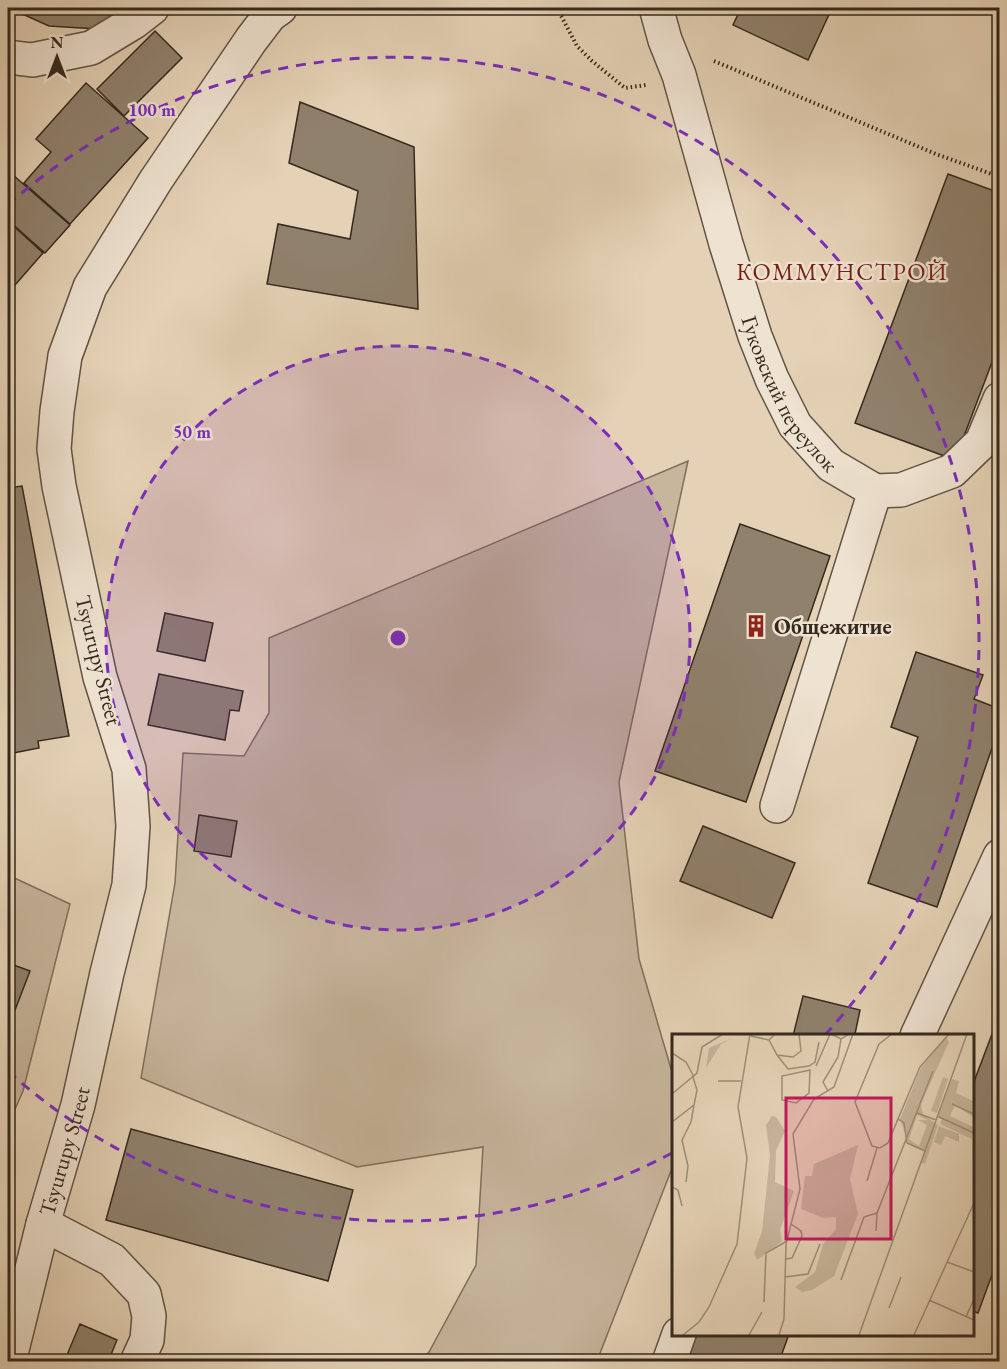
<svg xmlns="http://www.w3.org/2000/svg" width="1007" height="1369" viewBox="0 0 1007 1369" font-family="'EB Garamond',serif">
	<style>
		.green { fill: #c7b59c; stroke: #7e6f5d; stroke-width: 1.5 }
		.building { fill: #90816d; stroke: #34291e; stroke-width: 1.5 }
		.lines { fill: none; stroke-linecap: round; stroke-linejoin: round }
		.minor-casing { stroke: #605344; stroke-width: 36 }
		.path { stroke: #34291e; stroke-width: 4; stroke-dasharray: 1.5 3; stroke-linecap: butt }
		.minor { stroke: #eee2d0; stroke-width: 33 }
		.ring { fill: none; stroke: #7b2cbf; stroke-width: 3; stroke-dasharray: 10 8 }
		.labels { text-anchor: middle; stroke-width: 5; stroke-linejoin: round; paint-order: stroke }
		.street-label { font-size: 22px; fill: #34291e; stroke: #eee2d0 }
		.poi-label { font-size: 22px; font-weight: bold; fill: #34291e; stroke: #eee2d0; text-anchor: start }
		.neighbourhood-label { font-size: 24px; letter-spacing: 1.5px; fill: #7a1f14; stroke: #eee2d0 }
		.inset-road { fill: none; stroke: #9e8e79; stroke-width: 1.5 }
		.view { fill: #c2185b; fill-opacity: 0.15; stroke: #c2185b; stroke-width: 3 }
		.inset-edge { fill: none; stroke: #34291e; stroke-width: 3 }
		.centre { fill: #7b2cbf; stroke: #eee2d0; stroke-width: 3 }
		.ring-label { font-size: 18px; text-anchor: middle; font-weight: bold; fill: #7b2cbf; stroke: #eee2d0; stroke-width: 5; stroke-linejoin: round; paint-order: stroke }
	</style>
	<rect width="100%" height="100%" fill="#e5d2b6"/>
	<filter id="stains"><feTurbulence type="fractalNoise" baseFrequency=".00333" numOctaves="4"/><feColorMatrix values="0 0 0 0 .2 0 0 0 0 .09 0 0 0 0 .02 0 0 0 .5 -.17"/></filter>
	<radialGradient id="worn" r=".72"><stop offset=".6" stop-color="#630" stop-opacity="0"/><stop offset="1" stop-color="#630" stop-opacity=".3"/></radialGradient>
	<path class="green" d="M 688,461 L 619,782 L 639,959 L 674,1079 L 674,1163 L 597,1361 L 419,1361 L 429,1352 L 476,1265 L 483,1147 L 357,1167 L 141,1078 L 175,883 L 183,753 L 244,756 L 269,713 L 269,638 Z
		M 8,875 L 70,904 L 23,1091 L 8,1125 Z"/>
	<path class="building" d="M 9,8 L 138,8 L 98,29 L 49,26 Z
		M 741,8 L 832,8 L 808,60 L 733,25 Z
		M 155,31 L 182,58 L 124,116 L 97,89 Z
		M 1000,78 L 1000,95 L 993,92 Z
		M 86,83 L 148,138 L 70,224 L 24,183 L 51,152 L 36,139 Z
		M 300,102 L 414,147 L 418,309 L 267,284 L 278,224 L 350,239 L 358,191 L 289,163 Z
		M 948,174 L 1000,193 L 1000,341 L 955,460 L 855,423 Z
		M 13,175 L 70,225 L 45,253 L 8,220 L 8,181 Z
		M 8,221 L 43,253 L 8,293 Z
		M 22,486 L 69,736 L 38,741 L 39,748 L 8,754 L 8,488 Z
		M 740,524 L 830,556 L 746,802 L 655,771 Z
		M 165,613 L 213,623 L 205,661 L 157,651 Z
		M 916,652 L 983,675 L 974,699 L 1000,709 L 1000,725 L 937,907 L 868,883 L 918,737 L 891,727 Z
		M 159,674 L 243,691 L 239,711 L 230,710 L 225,740 L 148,725 Z
		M 199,815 L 237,821 L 231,857 L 194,851 Z
		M 703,826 L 795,863 L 772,918 L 680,881 Z
		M 8,963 L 30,971 L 10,1023 L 8,1022 Z
		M 803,996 L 860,1010 L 855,1034 L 852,1036 L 793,1036 Z
		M 1000,1013 L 1000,1253 L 978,1313 L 972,1311 L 972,1087 Z
		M 131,1129 L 353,1190 L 328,1281 L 106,1220 Z
		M 80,1324 L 117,1340 L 108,1362 L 64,1362 Z
		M 697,1334 L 789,1334 L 779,1362 L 687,1362 Z"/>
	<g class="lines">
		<g class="minor-casing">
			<g id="minor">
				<path id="s1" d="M 659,8 L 657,11 L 665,40 L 679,75 L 726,244 L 755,336 L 772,379 L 795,425 L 831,465 L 875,491 L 901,490 L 952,471 L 982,442 L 1000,399"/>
				<path d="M 8,57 L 32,60 L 91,48 L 134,22 L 152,8"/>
				<path d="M 777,806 L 875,491"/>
				<path d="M 917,1036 L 1000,856"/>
				<path d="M 43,1224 L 112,1260 L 144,1294 L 149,1316 L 147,1340 L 137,1362"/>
				<path id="s2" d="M 9,1362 L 43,1224 L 78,1105 L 107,973 L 129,885 L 133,826 L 129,769 L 100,677 L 59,486 L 54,449 L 57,411 L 65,356 L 90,287 L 156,180 L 251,40 L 270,15 L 280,8"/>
				<path d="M 669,1362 L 679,1334"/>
			</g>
		</g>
		<path class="path" d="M 557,8 L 577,46 L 592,61 L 625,88 L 646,85
			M 714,61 L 936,154 L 1000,177"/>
		<use href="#minor" class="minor"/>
	</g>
	<circle cx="398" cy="638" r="292" fill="#7b2cbf" fill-opacity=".12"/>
	<g class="ring">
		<circle cx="398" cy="638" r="292"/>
		<path d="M672 1153A583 583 0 0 1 8 1071M8 205A583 583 0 0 1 824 1036"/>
	</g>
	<defs>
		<g id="building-bare" transform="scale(1.8)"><path d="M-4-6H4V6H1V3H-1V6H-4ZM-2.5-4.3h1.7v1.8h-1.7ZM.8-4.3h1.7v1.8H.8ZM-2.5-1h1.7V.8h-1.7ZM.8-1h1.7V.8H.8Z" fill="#8f2418" stroke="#eee2d0" stroke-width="2.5" paint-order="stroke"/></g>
	</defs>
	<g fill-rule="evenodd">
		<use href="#building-bare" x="756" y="626"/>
	</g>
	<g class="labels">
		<g class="street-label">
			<text dy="8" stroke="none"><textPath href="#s1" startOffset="411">Гуковский переулок</textPath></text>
			<text transform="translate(99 660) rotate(76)" y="8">Tsyurupy Street</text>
			<text dy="8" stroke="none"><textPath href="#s2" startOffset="218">Tsyurupy Street</textPath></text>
		</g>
		<g class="poi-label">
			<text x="774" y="634">Общежитие</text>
		</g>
		<g class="neighbourhood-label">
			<text x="842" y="280">КОММУНСТРОЙ</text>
		</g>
	</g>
	<g transform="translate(672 1034)">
		<rect width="302" height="302" fill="#e5d2b6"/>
		<path d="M 274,3 L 277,8 L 249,70 L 251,81 L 266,91 L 253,130 L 249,129 L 253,117 L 237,110 L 228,85 L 249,34 ZM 245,81 L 256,86 L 246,86 L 255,91 L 247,112 L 237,105 ZM 60,4 L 49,10 L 34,34 L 37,14 ZM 271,43 L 276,45 L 265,79 L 259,77 ZM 280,45 L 287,47 L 284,59 L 301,67 L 301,83 L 283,71 L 278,82 L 301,93 L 300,105 L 268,90 L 270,85 L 265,82 ZM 100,82 L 104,83 L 113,97 L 104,117 L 103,148 L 122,157 L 108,196 L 110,207 L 85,226 L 82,219 L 90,198 L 98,121 L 94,91 ZM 267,92 L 287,100 L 287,108 L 273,102 L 269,111 L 262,108 ZM 186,111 L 178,145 L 186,180 L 162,242 L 140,256 L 130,258 L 123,253 L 143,238 L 151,210 L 164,195 L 164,183 L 151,184 L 129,175 L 133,142 L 140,142 L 142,130 Z" fill="#c7b59c" fill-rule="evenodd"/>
		<path class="inset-road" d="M 159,0 L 169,5 L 177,0M 220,0 L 207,10 L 183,68 L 200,112 L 208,114 L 216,109 L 226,85 L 232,89 L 235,109 L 253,117M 79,2 L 97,6 L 103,0M 97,6 L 105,21 L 121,23 L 129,17 L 127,0M 0,19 L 14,28 L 22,43M 105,21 L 116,35 L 137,32 L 143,28 L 147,8M 144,32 L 158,0M 138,36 L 137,59 L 124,69 L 110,66 L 110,42 ZM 46,47 L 69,47M 156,57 L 151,48 L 166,23 L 169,5M 0,60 L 25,39 L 30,13 L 51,0M 280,70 L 302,80M 245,79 L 264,86M 265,82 L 302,99M 226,85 L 248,33 L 277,0M 0,88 L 22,71 L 25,56 L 21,43M 195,147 L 205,114M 14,148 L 16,132 L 10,106 L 19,88 L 22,71M 0,153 L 6,156 L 10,172M 204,197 L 205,179 L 261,37M 114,225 L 120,224 L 130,202 L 129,197 L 119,190M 275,228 L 302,238M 113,243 L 136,240 L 148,210M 169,246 L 192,183 L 205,179M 257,266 L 302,286M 92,268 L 94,219 L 115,207M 217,274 L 229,243M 294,283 L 302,265M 11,301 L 27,288 L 37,273 L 65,210 L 75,124 L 66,73 L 78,0M 77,301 L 90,278M 107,301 L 112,285 L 114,210 L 128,155 L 121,100 L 142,65 L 162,53 L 181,0M 187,301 L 295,0M 242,301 L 302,169"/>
		<path class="view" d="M 114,64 L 219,64 L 219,205 L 114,205 Z"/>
		<rect width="302" height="302" class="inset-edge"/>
	</g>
	<circle cx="398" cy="638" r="9" class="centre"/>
	<g class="ring-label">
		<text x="152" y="116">100 m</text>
		<text x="192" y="438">50 m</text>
	</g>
	<rect width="1007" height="1369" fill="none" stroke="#e5d2b6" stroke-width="30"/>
	<rect x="9" y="9" width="989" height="1351" fill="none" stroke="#34291e" stroke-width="3"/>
	<rect x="15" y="15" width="977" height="1339" fill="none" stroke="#34291e" stroke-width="1.5"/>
	<g transform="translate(57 57)" stroke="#eee2d0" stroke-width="4.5" paint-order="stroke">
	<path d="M0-4.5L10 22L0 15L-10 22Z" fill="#34291e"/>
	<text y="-9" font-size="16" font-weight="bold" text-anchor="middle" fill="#34291e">N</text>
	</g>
	<rect width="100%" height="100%" filter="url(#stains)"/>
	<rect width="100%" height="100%" fill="url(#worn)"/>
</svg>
